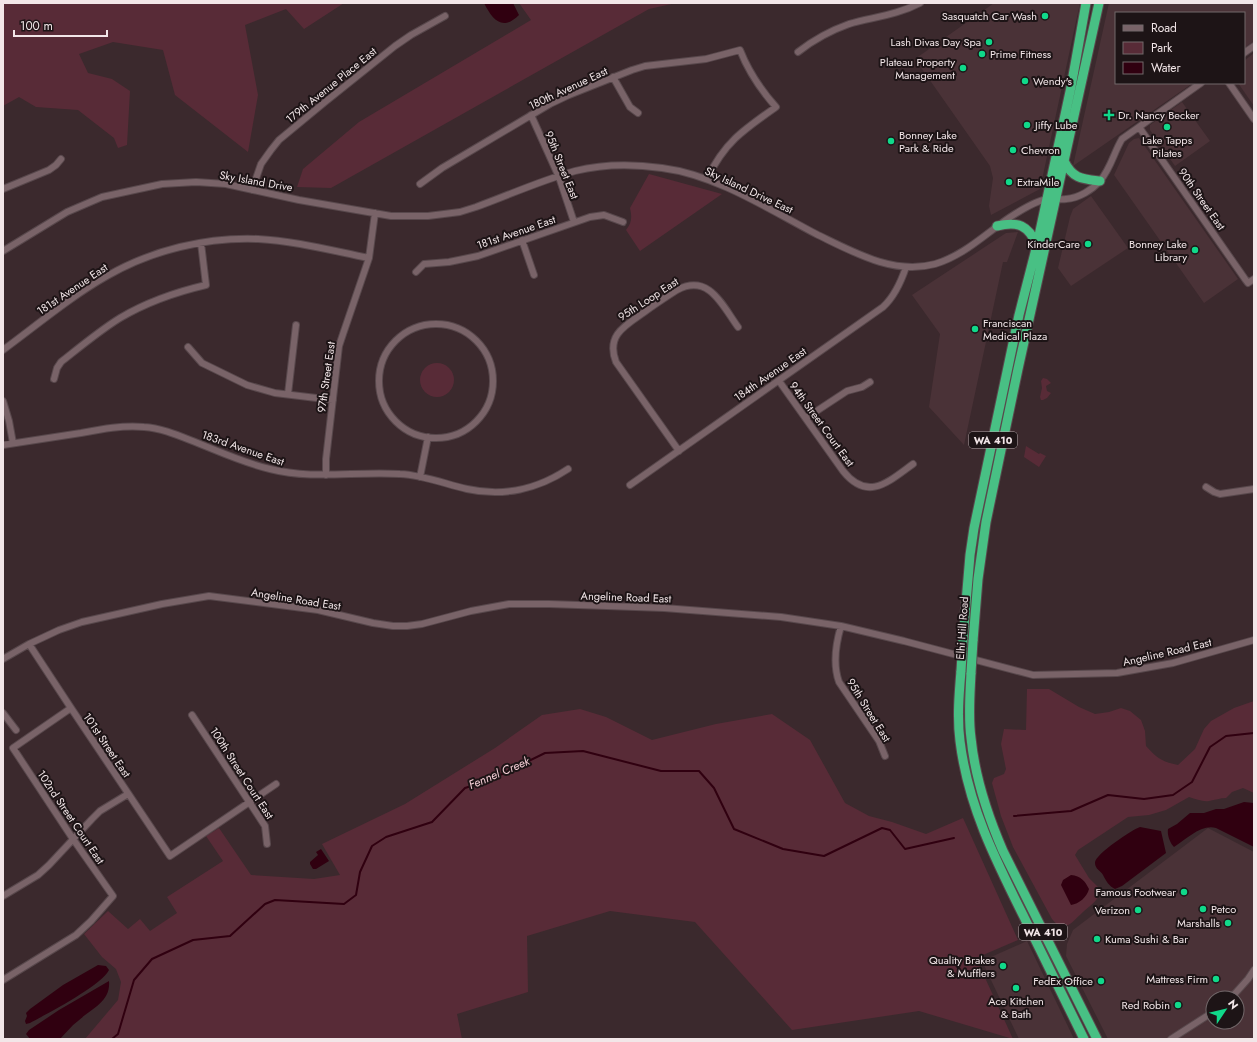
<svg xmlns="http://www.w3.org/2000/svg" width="1257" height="1042" viewBox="0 0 1257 1042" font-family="Jost,sans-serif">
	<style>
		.built { fill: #4a3237; fill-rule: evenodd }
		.green { fill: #582b37 }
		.water { fill: #300010 }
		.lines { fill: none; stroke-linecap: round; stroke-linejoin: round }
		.stream { stroke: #300010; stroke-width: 2 }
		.minor-casing { stroke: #58484c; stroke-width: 8 }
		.highway-casing { stroke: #58484c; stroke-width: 11 }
		.minor { stroke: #796368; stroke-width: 6 }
		.highway { stroke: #48c084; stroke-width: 9 }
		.highway-bridge-casing { stroke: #58484c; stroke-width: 11; stroke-linecap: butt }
		.highway-bridge { stroke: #48c084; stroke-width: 9 }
		.poi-dot { fill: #10d98a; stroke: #1d1416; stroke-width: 1.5 }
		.labels { text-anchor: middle; stroke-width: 4; stroke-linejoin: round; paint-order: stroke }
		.shield { fill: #1d1416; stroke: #b2a7a9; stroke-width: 1 }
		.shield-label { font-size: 10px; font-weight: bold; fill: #f2e6e8 }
		.poi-label { font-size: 11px; fill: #f2e6e8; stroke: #1d1416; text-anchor: end }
		.street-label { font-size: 11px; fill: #f2e6e8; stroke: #1d1416 }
		.water-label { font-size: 12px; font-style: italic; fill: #f7d0d8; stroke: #1d1416 }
	</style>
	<rect width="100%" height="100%" fill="#3b292d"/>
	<path class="built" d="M 994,3 L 1080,3 L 1040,189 L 991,215 L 989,206 L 993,178 L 990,166 L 915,59 Z
		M 1109,3 L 1254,3 L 1254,41 L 1244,48 L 1244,13 L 1116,13 L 1116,83 L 1193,83 L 1073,166 Z
		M 1254,53 L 1254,106 L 1238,83 L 1244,83 L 1244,61 Z
		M 1182,102 L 1210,141 L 1175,166 L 1150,130 L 1150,125 Z
		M 1139,138 L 1238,279 L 1204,303 L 1114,175 L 1129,143 L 1134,139 Z
		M 1091,196 L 1128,248 L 1071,286 L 1058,268 L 1070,217 L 1073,209 Z
		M 1018,232 L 1007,262 L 1003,262 L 964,445 L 929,407 L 940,334 L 912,295 L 1006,233 Z
		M 1208,828 L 1254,852 L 1254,1039 L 1108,1039 L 1066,956 L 1067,944 L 1073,930 ZM 1213,998 L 1237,998 L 1237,1022 L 1213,1022 Z
		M 1027,941 L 1074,1039 L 1019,1039 L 982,961 Z"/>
	<path class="green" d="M 3,3 L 344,3 L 304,29 L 286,9 L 245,25 L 258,95 L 248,152 L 175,95 L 163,50 L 113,42 L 79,54 L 88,73 L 112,79 L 130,91 L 127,145 L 118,148 L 114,138 L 78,110 L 36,107 L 19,97 L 3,106 Z
		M 519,3 L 676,3 L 649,9 L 331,188 L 297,187 L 303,169 L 359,122 L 531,20 Z
		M 649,174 L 722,194 L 640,251 L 626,230 C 632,223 632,217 630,208 Z
		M420 380a17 17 0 1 1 34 0a17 17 0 1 1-34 0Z
		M 1043,378 L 1047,379 L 1051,383 L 1046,386 L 1047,391 L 1051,393 L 1047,398 L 1043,400 L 1041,400 L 1040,397 L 1042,388 L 1041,381 Z
		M 1026,446 L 1039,454 L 1040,453 L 1046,456 L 1039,467 L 1024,457 Z
		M 1027,689 L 1049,689 L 1079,707 L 1095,714 L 1109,712 L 1121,708 L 1130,711 L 1141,720 L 1145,731 L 1146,746 C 1157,758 1162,762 1178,765 L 1195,749 L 1204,729 L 1211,721 L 1234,708 L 1254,701 L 1254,793 L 1243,788 L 1232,792 L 1226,798 C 1220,798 1215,800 1209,801 C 1203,802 1196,799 1189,797 L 1166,810 L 1149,815 L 1128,817 L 1078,850 L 1075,855 L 1089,878 L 1099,888 L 1099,896 C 1093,905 1088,907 1081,914 C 1073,921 1070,927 1059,927 L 1052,919 L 1013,847 L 1001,816 L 992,783 L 994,778 L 1004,774 L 1006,769 L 1001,744 L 1004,729 L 1026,730 Z
		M 580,709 L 606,717 L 652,740 L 716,724 L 772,714 L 810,740 L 845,803 L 869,816 L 892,822 L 926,834 L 963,818 L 1018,940 L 976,958 L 1013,1039 L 919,1011 L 792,1030 L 695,922 L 610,911 L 527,936 L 528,992 L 457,1014 L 462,1039 L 85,1039 L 118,1000 L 121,982 L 116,969 L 102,957 L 84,934 L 108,911 L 128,929 L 140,919 L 150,931 L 177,913 L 167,897 L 223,861 L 206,836 L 219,828 L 251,875 L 314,879 L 340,875 L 322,844 L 405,804 L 495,748 L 542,715 Z"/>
	<path class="water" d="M 484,3 L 513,3 L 519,15 C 502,32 492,19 484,3 Z
		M 1244,802 L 1254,803 L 1254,847 L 1216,828 C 1201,824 1187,839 1174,847 C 1170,843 1167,835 1168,829 L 1177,824 L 1190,813 L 1204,813 L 1216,809 L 1224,809 Z
		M 1140,827 L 1161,831 L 1166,853 L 1122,886 L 1115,889 C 1109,886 1106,881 1103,875 C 1101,871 1095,869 1095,863 C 1094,855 1133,829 1140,827 Z
		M 321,849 L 329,861 L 316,869 L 313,869 L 310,864 L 310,862 L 318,855 L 316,852 Z
		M 1071,875 C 1081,876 1085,881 1089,889 C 1087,897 1079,904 1071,905 L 1061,885 L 1063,880 Z
		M 98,965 L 106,966 L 109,970 C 102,985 47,1014 30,1023 L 26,1024 L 25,1021 L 27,1016 L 26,1013 L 30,1009 L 63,985 Z
		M 109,981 C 111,1002 91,1009 78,1021 C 71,1026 66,1033 60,1039 L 30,1039 L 26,1034 L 29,1030 L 59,1010 Z"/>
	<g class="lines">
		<path class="stream" d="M 1014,816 L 1071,811 L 1108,795 L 1144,799 L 1173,795 L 1192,782 L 1210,747 L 1226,736 L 1254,733
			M 112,1039 L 118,1034 L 134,980 L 152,959 L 193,940 L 230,936 L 265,904 L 275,900 L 344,904 L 356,895 L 360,872 L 372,846 L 386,837 L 432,822 L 465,788 L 490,780 L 545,753 L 583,751 L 661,771 L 699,771 L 714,788 L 734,829 L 783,849 L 824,856 L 882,828 L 890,830 L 905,849 L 954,838"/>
		<g class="minor-casing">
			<path id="minor" d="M 798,52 C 812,41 832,30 849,24 C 874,17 897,15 920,3
				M 1244,53 L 1254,46
				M 613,77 L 630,107 L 638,113
				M 1229,83 L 1254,119
				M 531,115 L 559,177 L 574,222
				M 1139,127 L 1245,279 L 1248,283 L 1254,279
				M 420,184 L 442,168 L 550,104 L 569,95 L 632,70 L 645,66 L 706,59 L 740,50 C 749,73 760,89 776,107 C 743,130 724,143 707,179
				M 3,189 L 49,170 L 56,165 L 61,159
				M 252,190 L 261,164 L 271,150 L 279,140 L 325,102 L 395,46 L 411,35 L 445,16
				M 522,240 L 534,275
				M 3,251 L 67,212 L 102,197 L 162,184 L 196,182 L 226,184 L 299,200 L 391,216 L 428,216 L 460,212 L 476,207 C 509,195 542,180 575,171 C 603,164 634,164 662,168 C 717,175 770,210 818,235 C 855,253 894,275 935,264 C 966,255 989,230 1015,214 C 1023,209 1038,200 1048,199 C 1054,198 1060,200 1066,199 C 1079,198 1092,190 1100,181 C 1111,168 1114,152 1122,139 L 1201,83
				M 416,272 L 424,264 L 449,262 L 478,256 L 590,217 L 604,215 L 623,222
				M379 381a57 57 0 1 1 114 0a57 57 0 1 1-114 0Z
				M 188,347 L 202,363 L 247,385 L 275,393 L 333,400
				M 3,350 C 37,325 70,297 107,276 C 152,250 206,237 258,239 C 296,241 333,251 369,258
				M 54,379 L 57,368 L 61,362 C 80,347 99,331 120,318 C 147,302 176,292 206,285 L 201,243
				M 779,381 L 843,471 C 868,502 888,482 913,464
				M 288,394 L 296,325
				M 3,401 L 9,421 L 13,443
				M 806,418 L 847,391 L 862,387 L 870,382
				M 3,445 C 29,441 55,437 81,433 C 102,429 123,425 144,427 C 160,428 175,434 190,440 C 216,450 243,463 270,469 C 313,480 356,471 400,474 C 423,475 445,484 467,489 C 503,497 538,489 568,469
				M 679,451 L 616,362 C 606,336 624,326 643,313 C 654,305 666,297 677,290 C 709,273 722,305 738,327
				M 326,475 L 326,459 L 339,346 L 343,334 L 369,258 L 375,213
				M 420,477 L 428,437
				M 630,485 L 883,307 C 895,296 901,282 906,267
				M 1206,487 L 1214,492 L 1220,494 L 1254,489
				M 841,626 C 836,643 833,665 839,682 L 879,741 L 885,756
				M 29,644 L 71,708 L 170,856 L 276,784
				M 3,659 L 29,644 L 59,630 L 82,622 L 162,604 L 209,596 L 318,610 L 373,623 L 393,626 L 407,626 L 422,624 L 471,611 L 509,604 L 549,604 L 664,608 L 781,617 L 841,626 L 904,641 L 1033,675 L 1117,673 L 1173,663 L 1254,640
				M 3,713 L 16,730
				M 192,715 L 265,826 L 267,844
				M 3,896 L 38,875 L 49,865 L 92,819 L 100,811 L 128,794
				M 3,980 L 76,935 L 91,921 L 113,896 L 73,839 L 13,748 L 71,708
				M 1231,998 L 1248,979 L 1254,970
				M 1171,1039 L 1213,1012"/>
		</g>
		<g class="highway-casing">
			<path id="highway" d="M 1064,161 C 1073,179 1082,179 1100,181
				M 997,226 C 1018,221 1028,225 1037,245
				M 963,638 L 970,555 L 974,528 L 1019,315 L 1037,245 L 1071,87 L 1086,3
				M 973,641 L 978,579 L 986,522 L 1018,369 L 1099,3
				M 961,671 C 959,694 957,718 960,741 C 968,806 996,861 1025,919 C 1045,959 1064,999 1084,1039
				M 971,673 C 970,695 968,717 971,738 C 975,778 987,814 1003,851 L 1097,1039"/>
		</g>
		<use href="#minor" class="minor"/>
		<use href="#highway" class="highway"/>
		<g class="highway-bridge-casing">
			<path id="highway-bridge" d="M 961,671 L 963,638
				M 971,673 L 973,641"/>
		</g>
		<use href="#highway-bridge" class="highway-bridge"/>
	</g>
	<g class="poi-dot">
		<circle cx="1045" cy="16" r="4"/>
		<circle cx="989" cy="42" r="4"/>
		<circle cx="982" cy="54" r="4"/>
		<circle cx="963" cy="68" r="4"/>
		<circle cx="1025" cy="81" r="4"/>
		<path d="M1107 109h4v4h4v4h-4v4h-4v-4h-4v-4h4z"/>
		<circle cx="1027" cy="125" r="4"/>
		<circle cx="1167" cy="127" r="4"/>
		<circle cx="891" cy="141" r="4"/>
		<circle cx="1013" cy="150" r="4"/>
		<circle cx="1009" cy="182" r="4"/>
		<circle cx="1088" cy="244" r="4"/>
		<circle cx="1195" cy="250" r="4"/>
		<circle cx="975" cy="329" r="4"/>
		<circle cx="1184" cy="892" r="4"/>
		<circle cx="1203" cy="909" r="4"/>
		<circle cx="1138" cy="910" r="4"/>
		<circle cx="1228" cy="923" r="4"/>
		<circle cx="1097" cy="939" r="4"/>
		<circle cx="1003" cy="966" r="4"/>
		<circle cx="1216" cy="979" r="4"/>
		<circle cx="1101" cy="981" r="4"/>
		<circle cx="1016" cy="988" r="4"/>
		<circle cx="1178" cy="1005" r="4"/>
	</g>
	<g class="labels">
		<g class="shield">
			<rect x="969" y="432" width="48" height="16" rx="3"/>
			<rect x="1019" y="924" width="48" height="16" rx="3"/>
		</g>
		<g class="shield-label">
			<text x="993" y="444">WA 410</text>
			<text x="1043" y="936">WA 410</text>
		</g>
		<g class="poi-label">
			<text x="1037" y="20">Sasquatch Car Wash</text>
			<text x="981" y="46">Lash Divas Day Spa</text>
			<text x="990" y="58" text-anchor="start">Prime Fitness</text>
			<text x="955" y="66">Plateau Property<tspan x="955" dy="13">Management</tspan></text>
			<text x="1033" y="85" text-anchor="start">Wendy's</text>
			<text x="1118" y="119" text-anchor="start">Dr. Nancy Becker</text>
			<text x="1035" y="129" text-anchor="start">Jiffy Lube</text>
			<text x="899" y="139" text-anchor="start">Bonney Lake<tspan x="899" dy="13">Park &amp; Ride</tspan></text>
			<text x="1167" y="144" text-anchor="middle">Lake Tapps<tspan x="1167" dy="13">Pilates</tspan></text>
			<text x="1021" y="154" text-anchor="start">Chevron</text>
			<text x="1017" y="186" text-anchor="start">ExtraMile</text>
			<text x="1080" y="248">KinderCare</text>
			<text x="1187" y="248">Bonney Lake<tspan x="1187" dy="13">Library</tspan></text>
			<text x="983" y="327" text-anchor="start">Franciscan<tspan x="983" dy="13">Medical Plaza</tspan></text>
			<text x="1176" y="896">Famous Footwear</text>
			<text x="1211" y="913" text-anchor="start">Petco</text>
			<text x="1130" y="914">Verizon</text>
			<text x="1220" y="927">Marshalls</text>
			<text x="1105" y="943" text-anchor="start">Kuma Sushi &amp; Bar</text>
			<text x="995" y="964">Quality Brakes<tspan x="995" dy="13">&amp; Mufflers</tspan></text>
			<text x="1208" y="983">Mattress Firm</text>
			<text x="1093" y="985">FedEx Office</text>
			<text x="1016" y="1005" text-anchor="middle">Ace Kitchen<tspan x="1016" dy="13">&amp; Bath</tspan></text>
			<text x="1170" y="1009">Red Robin</text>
		</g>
		<g class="street-label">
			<text transform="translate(331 85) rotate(-39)" y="4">179th Avenue Place East</text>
			<text transform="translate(568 88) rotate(-25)" y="4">180th Avenue East</text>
			<text transform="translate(562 165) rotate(68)" y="4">95th Street East</text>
			<text transform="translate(256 181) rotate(10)" y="4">Sky Island Drive</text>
			<text transform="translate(749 190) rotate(25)" y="4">Sky Island Drive East</text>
			<text transform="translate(1202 199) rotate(55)" y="4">90th Street East</text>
			<text transform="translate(516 232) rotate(-19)" y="4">181st Avenue East</text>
			<text transform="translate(72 289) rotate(-34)" y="4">181st Avenue East</text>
			<text transform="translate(648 299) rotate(-33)" y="4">95th Loop East</text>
			<text transform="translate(770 374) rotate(-35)" y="4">184th Avenue East</text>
			<text transform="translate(326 377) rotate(-82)" y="4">97th Street East</text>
			<text transform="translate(822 424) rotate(54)" y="4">94th Street Court East</text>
			<text transform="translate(243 448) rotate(19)" y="4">183rd Avenue East</text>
			<text transform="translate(626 597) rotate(2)" y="4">Angeline Road East</text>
			<text transform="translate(296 599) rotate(9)" y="4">Angeline Road East</text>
			<text transform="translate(962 628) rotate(-86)" y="4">Elhi Hill Road</text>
			<text transform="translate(1167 652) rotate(-13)" y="4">Angeline Road East</text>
			<text transform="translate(869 710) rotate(58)" y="4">95th Street East</text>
			<text transform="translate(107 745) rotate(56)" y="4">101st Street East</text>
			<text transform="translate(242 773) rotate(57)" y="4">100th Street Court East</text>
			<text transform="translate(71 817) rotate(56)" y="4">102nd Street Court East</text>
		</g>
		<g class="water-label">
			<text transform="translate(499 773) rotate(-23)" y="4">Fennel Creek</text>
		</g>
	</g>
	<rect width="1257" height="1042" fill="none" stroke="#f2e6e8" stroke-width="8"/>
	<rect x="1115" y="12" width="130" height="72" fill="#1d1416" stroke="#72686a"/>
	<rect x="1123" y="25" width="20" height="6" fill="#796368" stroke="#72686a"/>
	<text x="1151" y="32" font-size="12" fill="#f2e6e8">Road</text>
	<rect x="1123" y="42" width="20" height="12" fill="#582b37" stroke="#72686a"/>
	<text x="1151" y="52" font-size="12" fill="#f2e6e8">Park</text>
	<rect x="1123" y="62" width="20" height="12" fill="#300010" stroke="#72686a"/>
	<text x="1151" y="72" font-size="12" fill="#f2e6e8">Water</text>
	<g transform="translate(1225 1010) rotate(55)"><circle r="19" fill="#1d1416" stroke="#72686a"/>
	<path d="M0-3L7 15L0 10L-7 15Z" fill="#10d98a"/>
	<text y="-6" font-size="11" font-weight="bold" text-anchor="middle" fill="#f2e6e8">N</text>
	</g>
	<path d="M14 30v6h93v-6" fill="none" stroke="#f2e6e8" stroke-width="2"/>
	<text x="20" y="30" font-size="12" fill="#f2e6e8" stroke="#1d1416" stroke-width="3" paint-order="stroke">100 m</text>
</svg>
